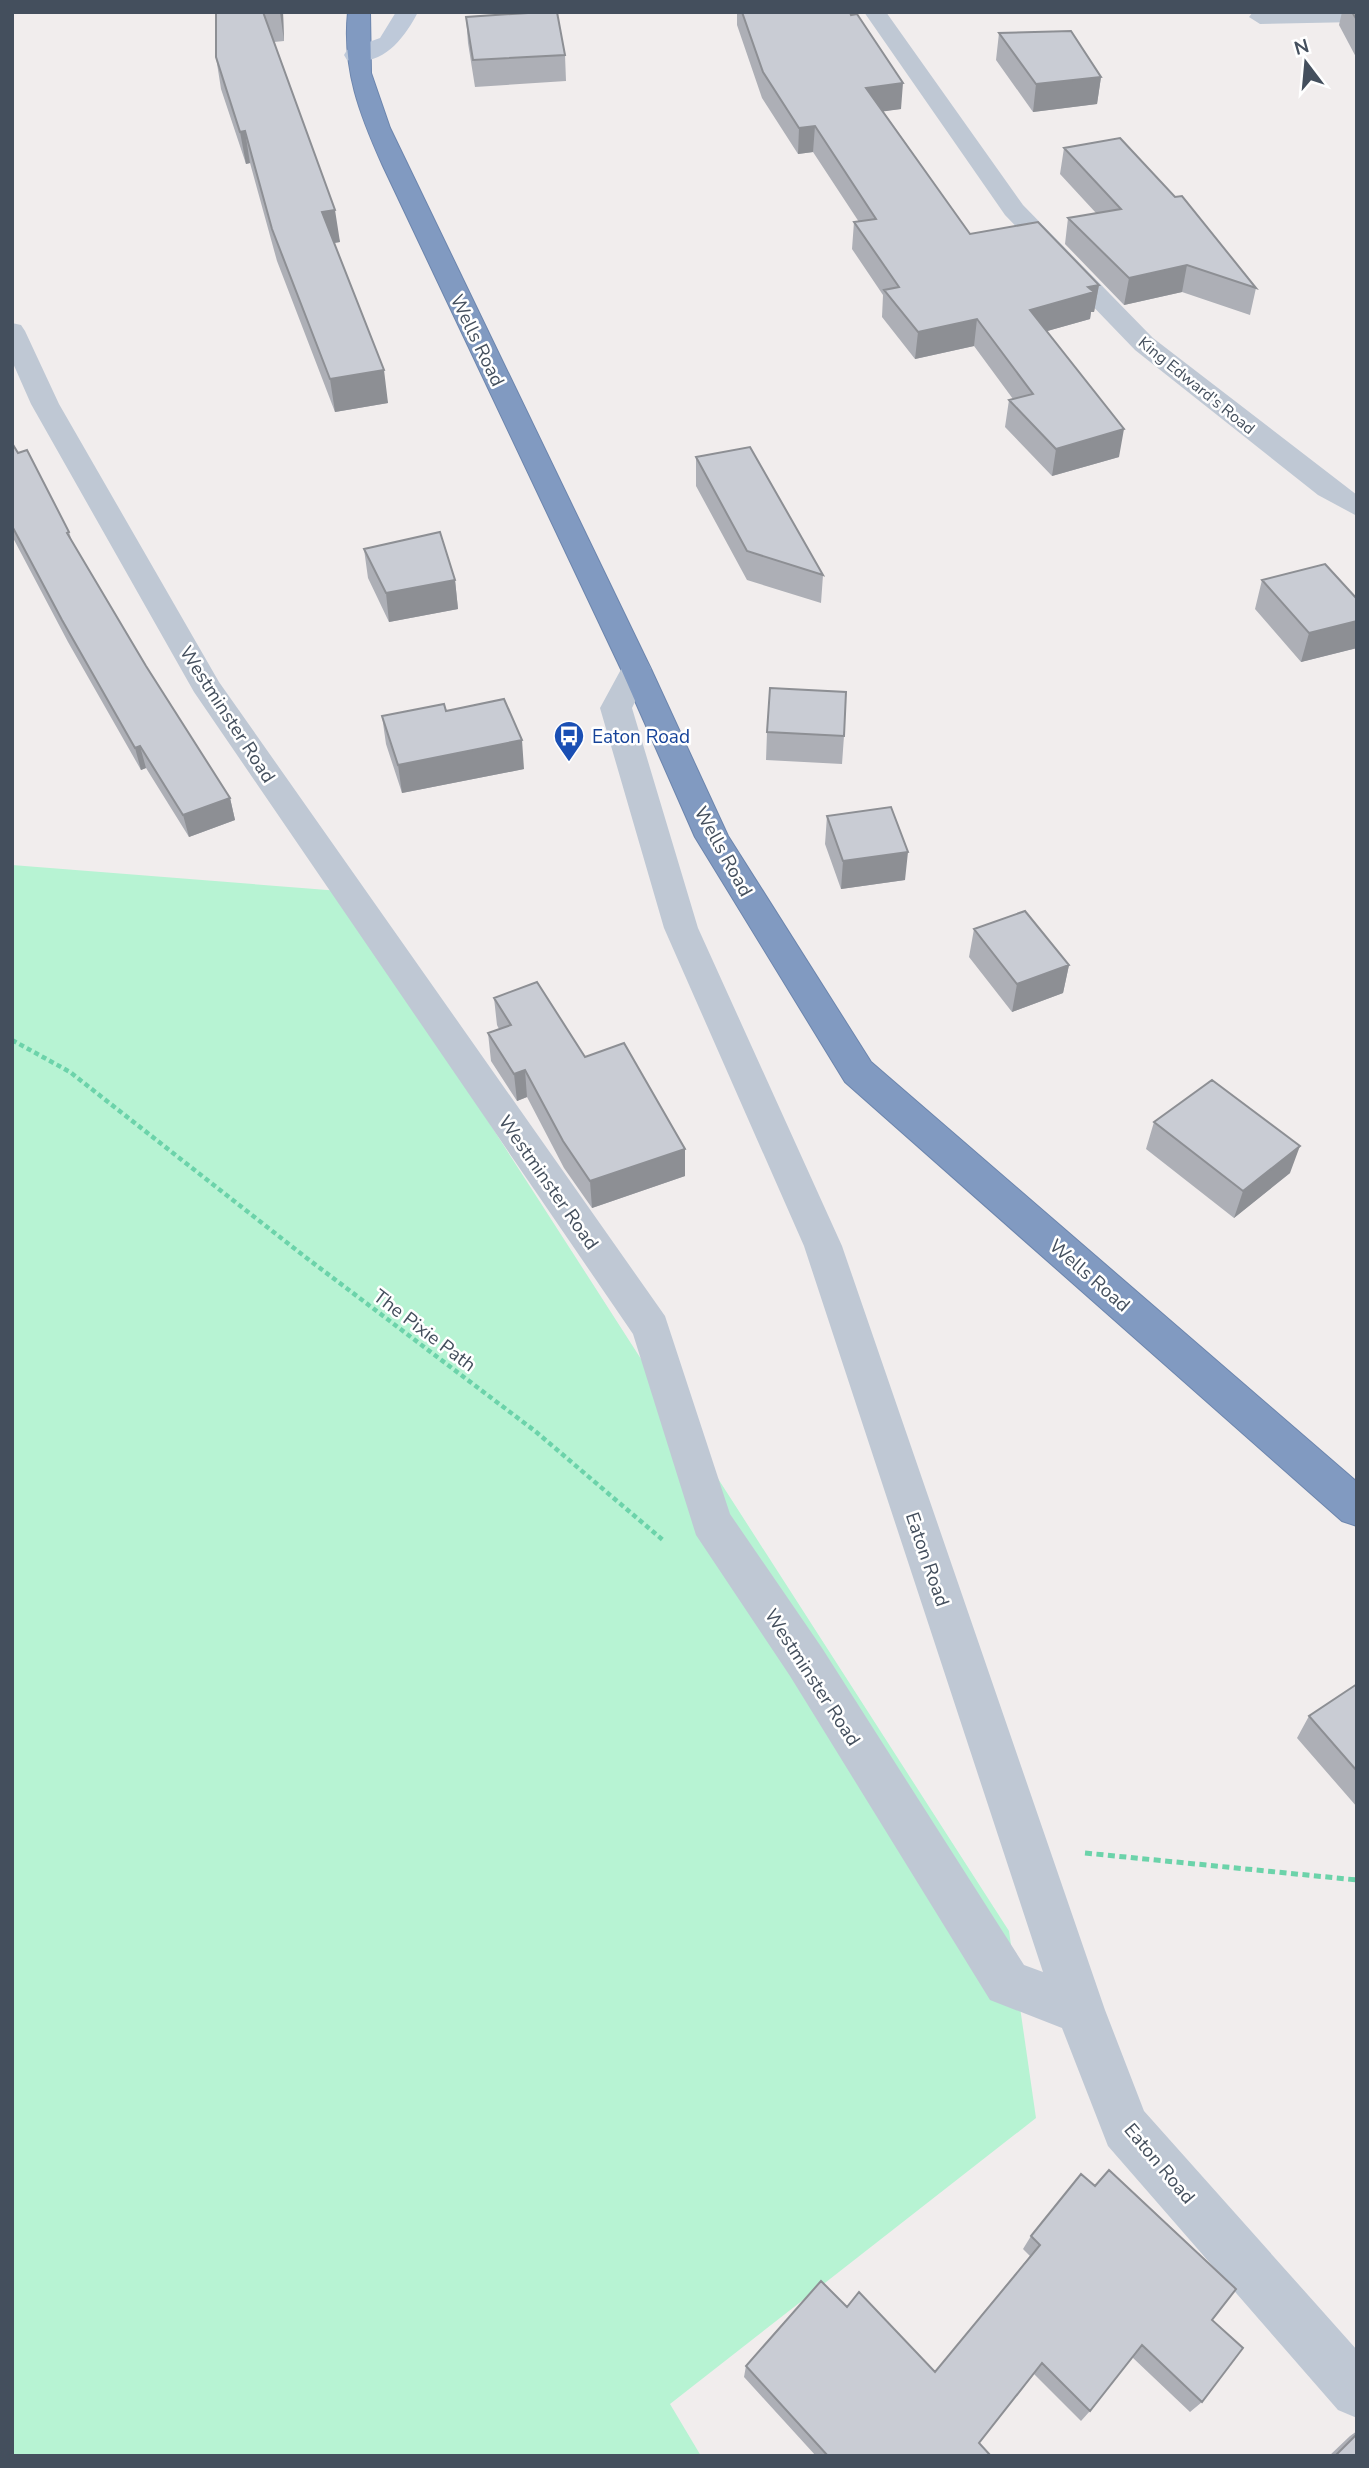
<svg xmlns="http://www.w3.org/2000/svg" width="1369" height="2468" viewBox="0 0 1369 2468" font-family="'Nunito Sans',sans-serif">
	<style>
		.green { fill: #b7f3d3 }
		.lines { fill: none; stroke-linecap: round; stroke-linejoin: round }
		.highway-casing { stroke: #6c85ad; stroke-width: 2 }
		.path-far1 { stroke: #6cd3aa; stroke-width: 4.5; stroke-dasharray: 5 3.5; stroke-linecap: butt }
		.path { stroke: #6cd3aa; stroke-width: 5; stroke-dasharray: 7 4.5; stroke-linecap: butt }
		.street { fill: #bfc8d4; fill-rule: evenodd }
		.secondary { fill: #bec9d9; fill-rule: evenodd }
		.highway { fill: #819ac1; fill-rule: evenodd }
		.wall { fill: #adafb6 }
		.shaded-wall { fill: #8d8f94 }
		.building { fill: #c9ccd4; stroke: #8d8f94; stroke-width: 2 }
		.labels { text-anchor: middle; stroke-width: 5; stroke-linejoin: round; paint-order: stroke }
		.far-street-label { font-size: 16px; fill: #444f5d; stroke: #fff }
		.street-label { font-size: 19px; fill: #444f5d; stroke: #fff }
		.transit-label { font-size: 19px; fill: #164399; stroke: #fff; text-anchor: start }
	</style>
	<rect width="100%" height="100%" fill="#f1eded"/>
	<path class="green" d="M 12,865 L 340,891 L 1009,1931 L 1036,2118 L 670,2404 L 701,2456 L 12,2456 Z"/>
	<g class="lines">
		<g class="highway-casing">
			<path id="highway" d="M 348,12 L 370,12 L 371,73 L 390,128 L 651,669 L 728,836 L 871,1062 L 1357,1482 L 1357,1526 L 1342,1521 L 845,1082 L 695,837 L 621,669 L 383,166 C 360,115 342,69 348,12 Z"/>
		</g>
		<path class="path-far1" d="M 12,1040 L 70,1072 L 304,1256 L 535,1431 L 664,1541"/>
		<path class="path" d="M 1085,1853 L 1357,1880"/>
		<path class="street" d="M 864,12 L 886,12 L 1023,205 L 1153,338 L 1357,495 L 1357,516 L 1318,495 L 1135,350 L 1005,215 Z
			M 1253,12 L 1357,12 L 1357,22 L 1260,24 L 1249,17 Z
			M 12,323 L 21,325 L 25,331 L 59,404 L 219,682 L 665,1316 L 730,1514 L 822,1648 L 1024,1965 L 1043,1972 L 804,1246 L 664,928 L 600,708 L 625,662 L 636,659 L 647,662 L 651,669 L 632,708 L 698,928 L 842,1246 L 1105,2010 L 1144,2111 L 1357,2350 L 1357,2418 L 1338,2410 L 1108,2146 L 1062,2028 L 990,2000 L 790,1676 L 696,1535 L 633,1334 L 194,692 L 31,404 L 12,361 Z"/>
		<path class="secondary" d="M 396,12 L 418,12 C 404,39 382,68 347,60 L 344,55 L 347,50 L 380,38 Z"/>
		<use href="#highway" class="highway"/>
	</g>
	<path class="wall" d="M 216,12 L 283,12 L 284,41 L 274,42 L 340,242 L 334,243 L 388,403 L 335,412 L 277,261 L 250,163 L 246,164 L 221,89 L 216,57 Z
		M 526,12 L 557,12 L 565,55 L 566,81 L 475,87 L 468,43 L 466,17 L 526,13 Z
		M 737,12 L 850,12 L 901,109 L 883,111 L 970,234 L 1099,285 L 1094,312 L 1091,312 L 1090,319 L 1047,331 L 1119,457 L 1052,476 L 1005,427 L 1009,400 L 1013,399 L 974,346 L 915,359 L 882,317 L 883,295 L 852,249 L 854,222 L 859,222 L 813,152 L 798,154 L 762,98 L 737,25 Z
		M 1342,12 L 1357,12 L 1357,59 L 1339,25 Z
		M 999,33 L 1101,77 L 1097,104 L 1033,112 L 996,60 Z
		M 1064,148 L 1256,288 L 1250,315 L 1182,292 L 1124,305 L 1065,244 L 1068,218 L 1096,213 L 1060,174 Z
		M 12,443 L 69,532 L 72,541 L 146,666 L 230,798 L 235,820 L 189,837 L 146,768 L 141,770 L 68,642 L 12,536 Z
		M 696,457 L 823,575 L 821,603 L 747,580 L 696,486 Z
		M 364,549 L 455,580 L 458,609 L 389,622 L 368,578 Z
		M 1262,580 L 1357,599 L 1357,648 L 1301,662 L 1255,609 Z
		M 446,711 L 524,769 L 402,793 L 386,744 L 382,716 Z
		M 767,732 L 844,736 L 842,764 L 766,760 Z
		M 827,816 L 905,880 L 841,889 L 825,844 Z
		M 974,929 L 1069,965 L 1063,993 L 1012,1012 L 969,957 Z
		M 494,998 L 585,1057 L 685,1176 L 592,1208 L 564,1168 L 527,1097 L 517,1101 L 491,1061 L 488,1033 L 499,1029 L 497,1025 Z
		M 1154,1122 L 1290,1173 L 1234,1218 L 1146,1149 Z
		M 1357,1684 L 1357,1807 L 1297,1738 L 1309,1716 Z
		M 1031,2236 L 1212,2320 L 1202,2402 L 1190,2412 L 1132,2357 L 1090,2411 L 1081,2421 L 1034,2374 L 979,2443 L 991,2456 L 816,2456 L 744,2377 L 746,2366 L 847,2307 L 935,2372 L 1030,2256 L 1023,2249 Z
		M 1357,2431 L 1357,2456 L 1329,2456 L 1350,2436 Z"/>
	<path class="shaded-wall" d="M 280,12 L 283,12 L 284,41 Z
		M 1101,77 L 1097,104 L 1033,112 L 1036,84 Z
		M 903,83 L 901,109 L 865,114 L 866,88 Z
		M 815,126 L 813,152 L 798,154 L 799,128 Z
		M 245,131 L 250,163 L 246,164 L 240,132 Z
		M 335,210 L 340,242 L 327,244 L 322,212 Z
		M 1187,265 L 1182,292 L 1124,305 L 1129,278 Z
		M 1099,285 L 1094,312 L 1091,312 L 1090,319 L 1026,337 L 1030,310 L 1088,287 Z
		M 977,319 L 974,346 L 915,359 L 918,332 Z
		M 384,370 L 388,403 L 335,412 L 330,379 Z
		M 1124,429 L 1119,457 L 1052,476 L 1056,449 Z
		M 455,580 L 458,609 L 389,622 L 386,593 Z
		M 1357,621 L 1357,648 L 1301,662 L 1309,633 Z
		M 522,740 L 524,769 L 402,793 L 398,765 Z
		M 140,746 L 146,768 L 141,770 L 135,748 Z
		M 230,798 L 235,820 L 189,837 L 183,815 Z
		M 908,852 L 905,880 L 841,889 L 843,861 Z
		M 1069,965 L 1063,993 L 1012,1012 L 1017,984 Z
		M 525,1070 L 527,1097 L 517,1101 L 514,1074 Z
		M 1300,1146 L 1290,1173 L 1234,1218 L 1243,1191 Z
		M 685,1149 L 685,1176 L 592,1208 L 590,1181 Z"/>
	<path class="building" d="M 216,12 L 263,12 L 335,210 L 322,212 L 384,370 L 330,379 L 272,229 L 245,131 L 240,132 L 216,57 Z
		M 527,12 L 557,12 L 565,55 L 473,60 L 466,17 L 527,13 Z
		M 742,12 L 850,12 L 851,15 L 857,14 L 903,83 L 866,88 L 970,234 L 1038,222 L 1099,285 L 1088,287 L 1094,292 L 1030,310 L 1124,429 L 1056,449 L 1009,400 L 1033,394 L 977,319 L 918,332 L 884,290 L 899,287 L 854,222 L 876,219 L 815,126 L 799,128 L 763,72 Z
		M 1352,12 L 1357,12 L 1357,20 Z
		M 1071,31 L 1101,77 L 1036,84 L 999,33 Z
		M 1120,138 L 1175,197 L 1182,196 L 1256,288 L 1187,265 L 1129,278 L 1068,218 L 1121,209 L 1064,148 Z
		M 12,443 L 18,453 L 27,450 L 69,532 L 67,533 L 146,666 L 230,798 L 183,815 L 140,746 L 135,748 L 62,620 L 12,526 Z
		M 750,447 L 823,575 L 747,551 L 696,457 Z
		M 440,532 L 455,580 L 386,593 L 364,549 Z
		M 1325,564 L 1357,599 L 1357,621 L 1309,633 L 1262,580 Z
		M 770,688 L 846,692 L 844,736 L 767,732 Z
		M 504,699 L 522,740 L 398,765 L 382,716 L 444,704 L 446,711 Z
		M 891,807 L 908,852 L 843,861 L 827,816 Z
		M 1025,911 L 1069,965 L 1017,984 L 974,929 Z
		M 537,982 L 585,1057 L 624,1043 L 685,1149 L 590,1181 L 563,1141 L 525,1070 L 514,1074 L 488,1033 L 511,1025 L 494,998 Z
		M 1212,1080 L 1300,1146 L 1243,1191 L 1154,1122 Z
		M 1357,1684 L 1357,1771 L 1309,1716 Z
		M 1109,2170 L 1236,2289 L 1212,2320 L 1243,2348 L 1202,2402 L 1142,2345 L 1090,2411 L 1042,2363 L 979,2443 L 991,2456 L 828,2456 L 746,2366 L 821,2281 L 847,2307 L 859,2292 L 935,2372 L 1040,2245 L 1031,2236 L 1081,2174 L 1095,2186 Z
		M 1357,2434 L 1357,2456 L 1335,2456 Z"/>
	<defs>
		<g id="bus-pin" transform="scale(1.575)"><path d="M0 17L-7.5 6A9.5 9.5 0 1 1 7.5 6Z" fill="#1a4fb4" stroke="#fff"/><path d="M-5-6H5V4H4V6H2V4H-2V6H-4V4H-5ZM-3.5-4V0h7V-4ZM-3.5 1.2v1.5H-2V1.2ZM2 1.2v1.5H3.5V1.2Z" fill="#fff"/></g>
	</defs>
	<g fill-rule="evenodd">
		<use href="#bus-pin" x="569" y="736"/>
	</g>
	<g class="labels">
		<g class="far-street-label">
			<text transform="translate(1197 385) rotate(39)" y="6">King Edward's Road</text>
		</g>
		<g class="street-label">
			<text transform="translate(478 340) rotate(64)" y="7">Wells Road</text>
			<text transform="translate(228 714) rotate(57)" y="7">Westminster Road</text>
			<text transform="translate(724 851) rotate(61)" y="7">Wells Road</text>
			<text transform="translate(549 1182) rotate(55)" y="7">Westminster Road</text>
			<text transform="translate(1090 1275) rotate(41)" y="7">Wells Road</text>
			<text transform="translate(425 1330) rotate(37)" y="7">The Pixie Path</text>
			<text transform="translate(928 1559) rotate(71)" y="7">Eaton Road</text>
			<text transform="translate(813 1677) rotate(57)" y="7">Westminster Road</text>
			<text transform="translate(1160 2163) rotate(50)" y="7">Eaton Road</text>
		</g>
		<g class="transit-label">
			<text x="592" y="743">Eaton Road</text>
		</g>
	</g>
	<rect width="1369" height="2468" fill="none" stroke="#444f5d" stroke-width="28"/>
	<g transform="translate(1306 63) rotate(344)" stroke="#ffffff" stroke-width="5" paint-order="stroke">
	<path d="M0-5L12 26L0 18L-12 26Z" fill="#444f5d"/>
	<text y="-10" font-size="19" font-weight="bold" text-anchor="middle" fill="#444f5d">N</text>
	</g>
</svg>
